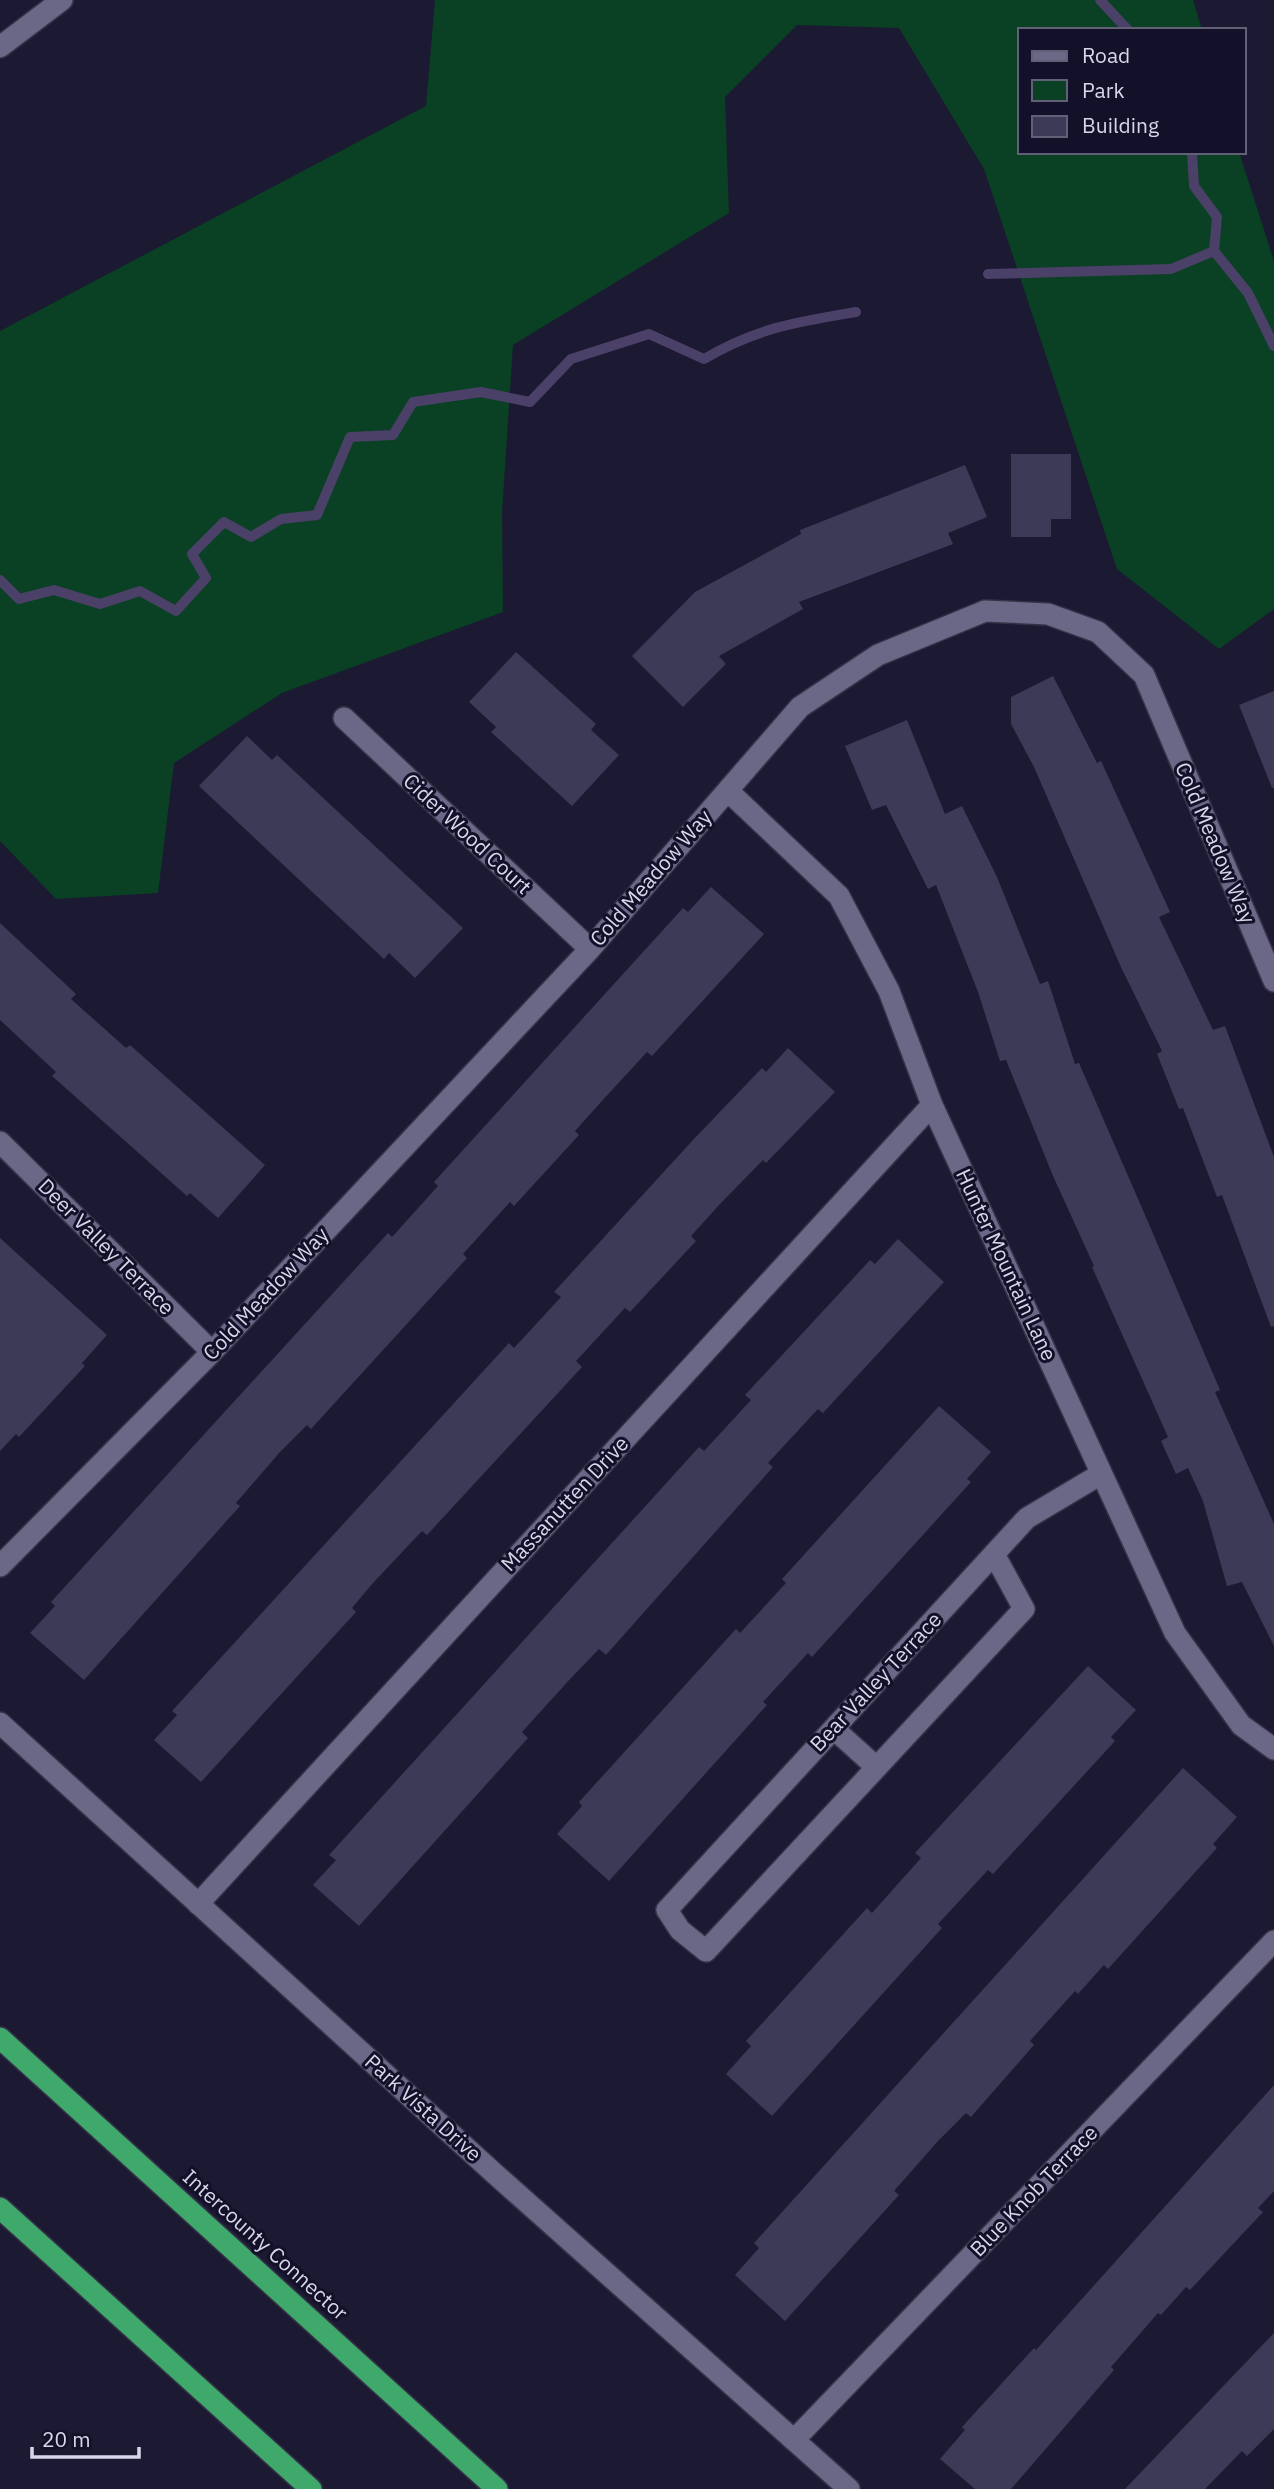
<svg xmlns="http://www.w3.org/2000/svg" width="1274" height="2489" viewBox="0 0 1274 2489" font-family="'IBM Plex Sans',sans-serif">
	<style>
		.green { fill: #0a4023 }
		.lines { fill: none; stroke-linecap: round; stroke-linejoin: round }
		.stream { stroke: #4b4068; stroke-width: 10 }
		.building { fill: #3d3a57 }
		.lane-casing { stroke: #353248; stroke-width: 24 }
		.street-casing { stroke: #353248; stroke-width: 24 }
		.secondary-casing { stroke: #353248; stroke-width: 24 }
		.highway-casing { stroke: #353248; stroke-width: 24 }
		.lane { stroke: #6a6787; stroke-width: 21 }
		.street { stroke: #6a6787; stroke-width: 21 }
		.secondary { stroke: #6a6787; stroke-width: 21 }
		.highway { stroke: #3fa96c; stroke-width: 21 }
		.labels { text-anchor: middle; stroke-width: 6; stroke-linejoin: round; paint-order: stroke }
		.street-label { font-size: 21px; fill: #d8d7ea; stroke: #131029 }
	</style>
	<rect width="100%" height="100%" fill="#1c1933"/>
	<path class="green" d="M 435,0 L 1193,0 L 1202,30 L 1020,30 L 1020,152 L 1239,152 L 1274,261 L 1274,609 L 1219,649 L 1117,569 L 984,169 L 899,28 L 797,25 L 725,97 L 729,213 L 513,345 L 502,513 L 503,612 L 282,693 L 174,763 L 158,893 L 56,899 L 0,841 L 0,331 L 426,106 Z"/>
	<g class="lines">
		<path class="stream" d="M 1100,0 L 1128,30
			M 1192,152 L 1194,186 L 1217,217 L 1214,251
			M 988,274 L 1171,269 L 1214,251 L 1248,293 L 1274,346
			M 0,580 L 19,599 L 54,590 L 100,604 L 140,591 L 176,611 L 206,578 L 192,554 L 224,522 L 251,537 L 281,519 L 317,515 L 350,437 L 393,435 L 413,402 L 481,392 L 530,402 L 571,359 L 649,334 L 704,359 C 756,328 797,322 856,312"/>
	</g>
	<path class="building" d="M 1011,454 L 1071,454 L 1071,519 L 1051,519 L 1051,537 L 1011,537 Z
		M 965,465 L 987,517 L 948,533 L 953,544 L 799,602 L 803,609 L 719,656 L 726,664 L 683,707 L 632,656 L 695,592 L 801,534 L 800,530 Z
		M 516,652 L 596,724 L 591,730 L 619,755 L 572,806 L 491,732 L 496,727 L 469,702 Z
		M 1053,676 L 1097,763 L 1101,761 L 1145,857 L 1170,912 L 1159,917 L 1213,1030 L 1225,1026 L 1274,1157 L 1274,1326 L 1271,1327 L 1222,1195 L 1217,1197 L 1183,1108 L 1179,1109 L 1157,1054 L 1162,1051 L 1120,965 L 1034,767 L 1011,724 L 1011,697 Z
		M 1274,691 L 1274,788 L 1272,788 L 1239,705 Z
		M 907,720 L 945,814 L 962,806 L 997,877 L 1040,984 L 1048,981 L 1075,1064 L 1079,1063 L 1142,1208 L 1220,1390 L 1215,1392 L 1274,1524 L 1274,1646 L 1242,1582 L 1227,1586 L 1203,1501 L 1188,1468 L 1176,1474 L 1161,1441 L 1168,1437 L 1092,1267 L 1094,1266 L 1053,1176 L 1006,1060 L 1000,1061 L 978,992 L 936,885 L 928,889 L 886,805 L 872,810 L 845,746 Z
		M 247,736 L 272,760 L 277,755 L 463,928 L 415,978 L 389,953 L 384,959 L 199,786 Z
		M 711,887 L 764,934 L 652,1056 L 647,1052 L 601,1102 L 575,1131 L 579,1135 L 514,1206 L 510,1202 L 463,1254 L 467,1258 L 311,1429 L 307,1425 L 280,1452 L 236,1503 L 240,1506 L 84,1680 L 30,1633 L 55,1606 L 51,1602 L 388,1233 L 392,1237 L 438,1186 L 434,1182 L 683,908 L 688,912 Z
		M 0,923 L 76,994 L 71,999 L 126,1048 L 130,1045 L 265,1165 L 218,1218 L 190,1193 L 187,1196 L 52,1076 L 56,1072 L 0,1020 Z
		M 788,1048 L 835,1092 L 766,1163 L 763,1160 L 720,1204 L 691,1236 L 696,1241 L 630,1312 L 625,1308 L 576,1361 L 582,1367 L 427,1535 L 422,1531 L 373,1583 L 352,1608 L 356,1612 L 201,1782 L 154,1740 L 177,1715 L 172,1711 L 509,1343 L 514,1348 L 561,1297 L 554,1292 L 692,1141 L 762,1068 L 766,1072 Z
		M 0,1238 L 107,1335 L 82,1363 L 85,1366 L 19,1437 L 16,1434 L 0,1451 Z
		M 898,1239 L 944,1282 L 823,1413 L 818,1409 L 768,1463 L 773,1467 L 606,1655 L 599,1649 L 571,1678 L 522,1732 L 528,1738 L 359,1926 L 313,1885 L 336,1860 L 329,1855 L 699,1447 L 704,1451 L 751,1400 L 745,1395 L 836,1297 L 870,1260 L 875,1264 Z
		M 939,1406 L 991,1452 L 967,1479 L 971,1482 L 812,1657 L 808,1653 L 763,1702 L 767,1705 L 609,1881 L 557,1834 L 582,1806 L 579,1802 L 736,1629 L 740,1633 L 786,1583 L 782,1579 Z
		M 1088,1666 L 1136,1710 L 1111,1737 L 1115,1741 L 993,1874 L 988,1870 L 938,1924 L 942,1928 L 772,2116 L 726,2074 L 751,2046 L 746,2041 L 867,1908 L 872,1913 L 921,1858 L 915,1853 Z
		M 1183,1768 L 1237,1817 L 1213,1844 L 1217,1848 L 1108,1969 L 1104,1965 L 1078,1994 L 1075,1991 L 1030,2041 L 1034,2045 L 971,2117 L 966,2113 L 938,2141 L 894,2191 L 899,2195 L 785,2321 L 735,2275 L 759,2248 L 754,2243 Z
		M 1274,2085 L 1274,2191 L 1258,2208 L 1263,2212 L 1190,2290 L 1186,2287 L 1161,2315 L 1158,2313 L 1111,2367 L 1114,2370 L 1011,2489 L 975,2489 L 940,2459 L 965,2430 L 962,2427 L 1034,2348 L 1036,2350 Z
		M 1274,2333 L 1274,2429 L 1247,2456 L 1242,2451 L 1205,2489 L 1125,2489 Z"/>
	<g class="lines">
		<g class="lane-casing">
			<path id="lane" d="M 0,47 L 62,0
				M 834,1729 L 875,1766
				M 667,1910 L 680,1930 L 706,1951 L 1024,1609 L 994,1554"/>
		</g>
		<g class="street-casing">
			<path id="street" d="M 344,718 L 590,949
				M 728,791 L 839,896 L 889,991 L 932,1105 L 1175,1633 L 1241,1725 L 1274,1749
				M 0,1142 L 212,1352
				M 0,1566 L 212,1352 L 590,949 L 800,707 L 878,655 L 985,611 L 1048,614 L 1098,632 L 1144,675 L 1274,981
				M 198,1904 L 932,1105
				M 667,1910 L 1027,1518 L 1101,1474
				M 794,2440 L 1274,1941"/>
		</g>
		<g class="secondary-casing">
			<path id="secondary" d="M 0,1723 L 495,2174 L 849,2489"/>
		</g>
		<g class="highway-casing">
			<path id="highway" d="M 0,2038 L 497,2489
				M 0,2208 L 311,2489"/>
		</g>
		<use href="#lane" class="lane"/>
		<use href="#street" class="street"/>
		<use href="#secondary" class="secondary"/>
		<use href="#highway" class="highway"/>
	</g>
	<g class="labels">
		<g class="street-label">
			<text transform="translate(467 834) rotate(43)" y="7">Cider Wood Court</text>
			<text transform="translate(1215 843) rotate(67)" y="7">Cold Meadow Way</text>
			<text transform="translate(651 878) rotate(-49)" y="7">Cold Meadow Way</text>
			<text transform="translate(106 1247) rotate(45)" y="7">Deer Valley Terrace</text>
			<text transform="translate(1006 1265) rotate(65)" y="7">Hunter Mountain Lane</text>
			<text transform="translate(266 1294) rotate(-47)" y="7">Cold Meadow Way</text>
			<text transform="translate(565 1504) rotate(-47)" y="7">Massanutten Drive</text>
			<text transform="translate(876 1682) rotate(-47)" y="7">Bear Valley Terrace</text>
			<text transform="translate(423 2108) rotate(42)" y="7">Park Vista Drive</text>
			<text transform="translate(1034 2191) rotate(-46)" y="7">Blue Knob Terrace</text>
			<text transform="translate(265 2245) rotate(42)" y="7">Intercounty Connector</text>
		</g>
	</g>
	<rect x="1018" y="28" width="228" height="126" fill="#131029" stroke="#626076" stroke-width="2"/>
	<rect x="1032" y="51" width="35" height="10" fill="#6a6787" stroke="#626076" stroke-width="2"/>
	<text x="1082" y="63" font-size="21" fill="#d8d7ea">Road</text>
	<rect x="1032" y="80" width="35" height="21" fill="#0a4023" stroke="#626076" stroke-width="2"/>
	<text x="1082" y="98" font-size="21" fill="#d8d7ea">Park</text>
	<rect x="1032" y="116" width="35" height="21" fill="#3d3a57" stroke="#626076" stroke-width="2"/>
	<text x="1082" y="133" font-size="21" fill="#d8d7ea">Building</text>
	<path d="M32 2447v10h107v-10" fill="none" stroke="#d8d7ea" stroke-width="3.5"/>
	<text x="42" y="2447" font-size="21" fill="#d8d7ea" stroke="#131029" stroke-width="5" paint-order="stroke">20 m</text>
</svg>
